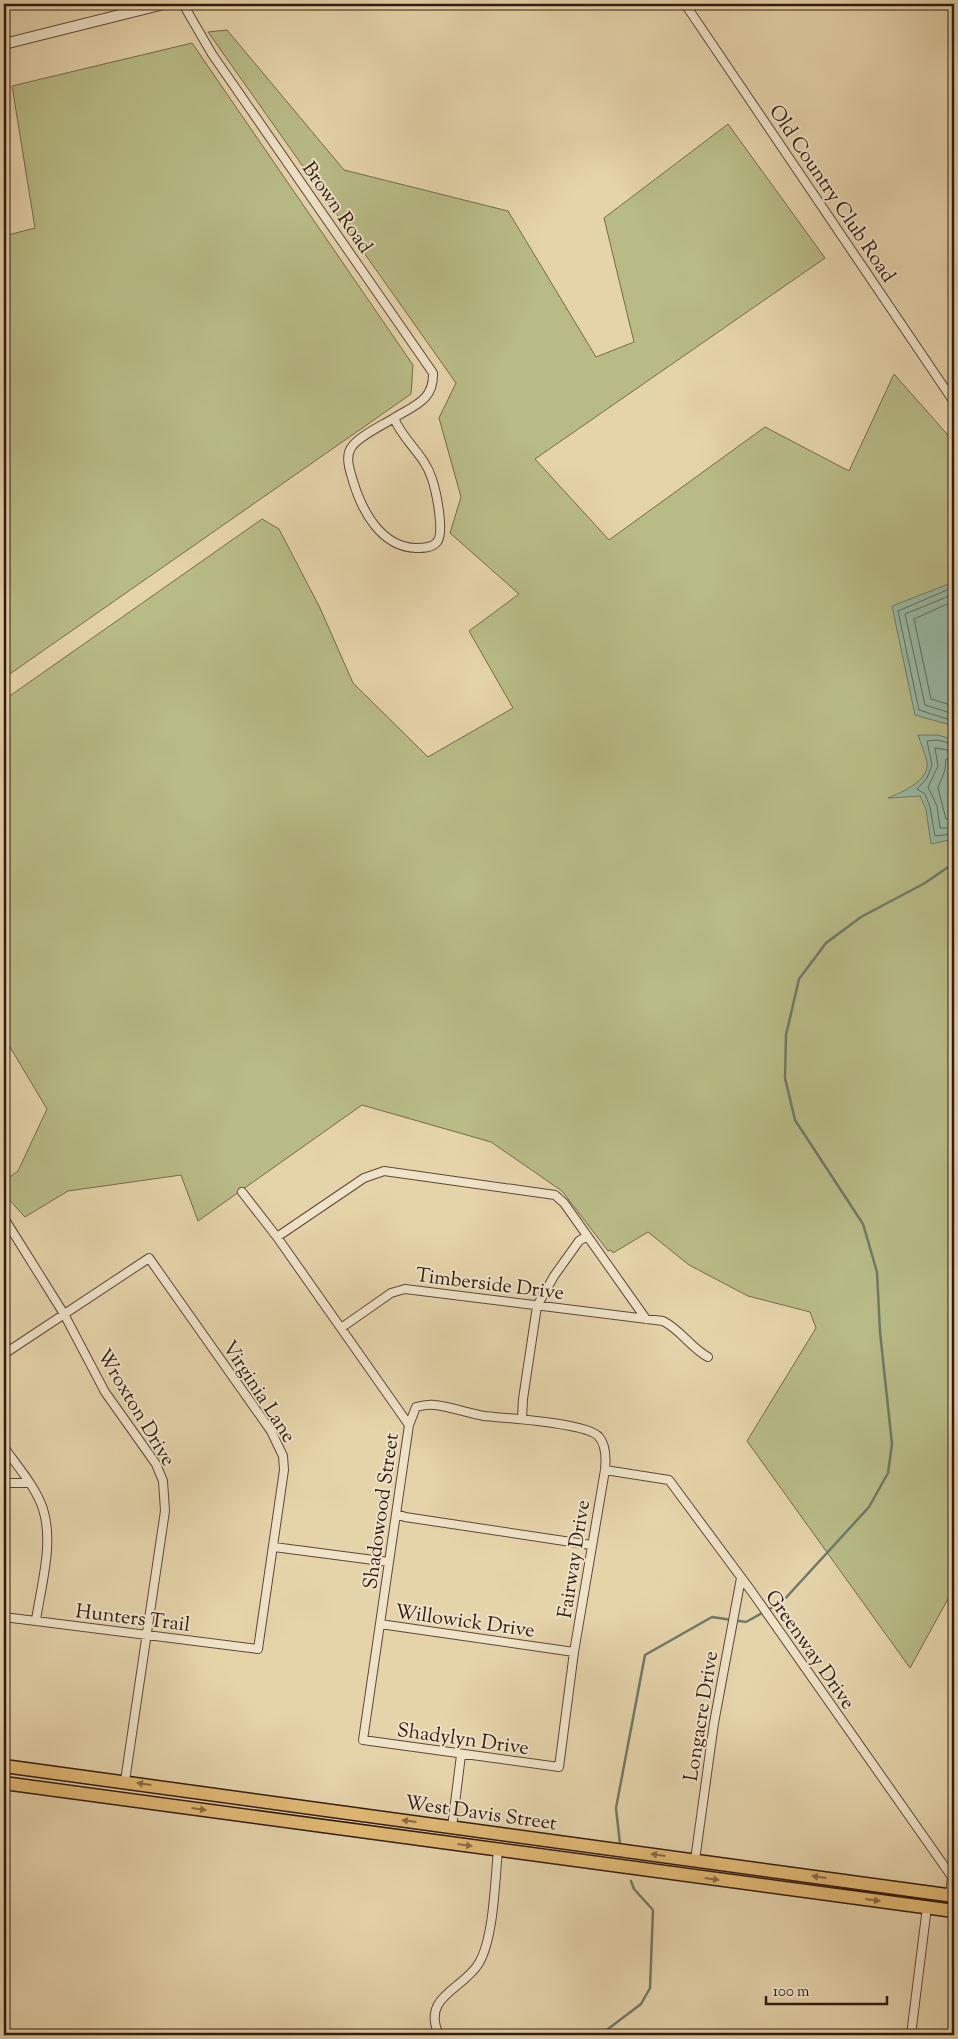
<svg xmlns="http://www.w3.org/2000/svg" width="958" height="2039" viewBox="0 0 958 2039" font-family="'Sorts Mill Goudy',serif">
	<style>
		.green { fill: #b8bb86; stroke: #756a4b }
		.water { fill: #97b9a3; stroke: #6f7968 }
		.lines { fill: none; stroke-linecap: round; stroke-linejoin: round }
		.shore { stroke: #646a5a; stroke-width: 1 }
		.stream { stroke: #6f7968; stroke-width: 2.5 }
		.minor-casing { stroke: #5f4836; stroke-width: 10 }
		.tertiary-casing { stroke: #5f4836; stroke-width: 12 }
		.primary-casing { stroke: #321a10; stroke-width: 15 }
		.minor { stroke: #eee2c8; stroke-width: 8 }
		.tertiary { stroke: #eee2c8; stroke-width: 10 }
		.primary { stroke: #e2ba75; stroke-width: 12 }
		.rail { stroke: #321a10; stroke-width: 2.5; stroke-dasharray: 9 9; stroke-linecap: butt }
		.oneway { fill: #8a6a42 }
		.labels { text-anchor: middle; stroke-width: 4; stroke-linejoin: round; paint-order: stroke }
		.street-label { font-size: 20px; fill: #321a10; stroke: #eee2c8 }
	</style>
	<rect width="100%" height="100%" fill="#e5d3aa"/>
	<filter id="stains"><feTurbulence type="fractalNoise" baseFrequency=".004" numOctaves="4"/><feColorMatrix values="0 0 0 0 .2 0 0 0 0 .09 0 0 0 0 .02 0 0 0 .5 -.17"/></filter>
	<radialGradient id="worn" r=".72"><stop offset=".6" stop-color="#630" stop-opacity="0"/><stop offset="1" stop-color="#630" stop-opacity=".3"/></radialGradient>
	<path class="green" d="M 227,30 L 344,170 L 508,211 L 596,357 L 634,342 L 604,218 L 728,124 L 825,258 L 535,459 L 609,540 L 765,427 L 849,471 L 894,374 L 954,442 L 954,1588 L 910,1668 L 747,1441 L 816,1328 L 810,1312 L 748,1296 L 689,1265 L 648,1232 L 613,1253 L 611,1250 L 608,1251 L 562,1191 L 491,1142 L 362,1105 L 198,1221 L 181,1175 L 68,1191 L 25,1217 L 4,1194 L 4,1181 L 18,1171 L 47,1109 L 4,1037 L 4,700 L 262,519 L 279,529 L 320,608 L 353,683 L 428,757 L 513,708 L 469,631 L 519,594 L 450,533 L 461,497 L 439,418 L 456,383 L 208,32 Z
		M 192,43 L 413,365 L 411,394 L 4,678 L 4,236 L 35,228 L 12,86 Z"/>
	<path class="water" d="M 954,582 L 954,726 L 915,715 L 892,606 Z
		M 918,735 L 938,735 L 954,740 L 954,839 L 931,844 L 926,809 L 920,796 L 888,798 C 902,792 930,781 927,762 C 925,753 921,744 918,735 Z"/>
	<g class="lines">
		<path class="shore" d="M 954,587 L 898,611 L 919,710 L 954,721
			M 954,594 L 905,614 L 925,705 L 954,714
			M 954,601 L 914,619 L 931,699 L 954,706
			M 954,744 L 937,740 L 927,741 L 932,765 L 927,778 L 917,789 L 925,794 L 930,807 L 935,836 L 954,834
			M 954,751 L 935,748 L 938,766 L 928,787 L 937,806 L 940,828 L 954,828
			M 954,758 L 946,759 L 945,770 L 938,788 L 946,819 L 954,820"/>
		<path class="stream" d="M 620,1844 L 616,1808 L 645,1655 L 712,1617 L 746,1622 L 782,1602 L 869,1507 L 888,1473 L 892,1444 L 880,1332 L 877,1272 L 863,1224 L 795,1120 L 785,1078 L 786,1035 L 799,979 L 826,943 L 861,917 L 925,883 L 954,863
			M 600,2035 L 641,2004 L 650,1988 L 653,1910 L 634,1889 L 631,1881"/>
		<g class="minor-casing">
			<path id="minor" d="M 183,4 L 212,54 L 433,373 C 434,400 415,405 394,418
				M 685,4 L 954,402
				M 394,418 C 403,441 425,455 432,479 C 436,491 445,532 437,542 C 432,548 423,548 416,548 C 381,547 362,511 353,481 C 350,471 345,457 351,448 C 357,437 383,425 394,418 Z
				M 242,1192 L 277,1237 L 409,1425 L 363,1740 L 559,1767 L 574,1652 L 605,1470 C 606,1460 606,1445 599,1437 C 588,1423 505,1418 484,1416 C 467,1413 452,1407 435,1405 C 429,1404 423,1405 416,1407 L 409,1425
				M 4,1218 L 64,1314 L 105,1392 L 156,1464 L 163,1481 L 165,1511 L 125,1781
				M 277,1237 L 364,1178 L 384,1171 L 555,1195 L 564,1203 L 646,1319
				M 341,1328 L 391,1293 L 405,1289 L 663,1321 C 681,1330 691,1348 708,1357
				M 4,1354 L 149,1258 L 271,1431 L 283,1456 L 284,1470 L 258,1649 L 4,1617
				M 522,1419 L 523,1399 L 537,1306 L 554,1276 L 579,1241 L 587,1236
				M 4,1447 C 17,1466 36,1487 43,1509 C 54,1543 41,1586 36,1620
				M 605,1470 L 669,1480 L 752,1592 L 952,1877 L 950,1895
				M 4,1483 L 29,1483
				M 397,1514 L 405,1517 L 591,1545
				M 274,1547 L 389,1562
				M 380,1624 L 574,1652
				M 452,1827 L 461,1755
				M 695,1860 L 714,1723 L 741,1578
				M 439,2035 C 421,1996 463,1990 479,1963 C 494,1937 495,1880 498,1850
				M 911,2035 L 927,1907"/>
		</g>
		<g class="tertiary-casing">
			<path id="tertiary" d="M 4,44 L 164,4"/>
		</g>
		<g class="primary-casing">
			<path id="primary" d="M 4,1766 L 954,1896
				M 4,1783 L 954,1911"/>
		</g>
		<use href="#minor" class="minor"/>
		<use href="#tertiary" class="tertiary"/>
		<use href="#primary" class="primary"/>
		<path class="rail" d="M 4,7 L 16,4"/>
	</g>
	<defs><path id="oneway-solid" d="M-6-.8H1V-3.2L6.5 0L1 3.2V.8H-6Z" transform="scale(1.25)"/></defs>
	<g class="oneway">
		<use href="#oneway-solid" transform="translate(144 1784) rotate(-172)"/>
		<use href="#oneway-solid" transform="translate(199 1809) rotate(8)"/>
		<use href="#oneway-solid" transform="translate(409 1821) rotate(-173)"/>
		<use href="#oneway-solid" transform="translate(465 1845) rotate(8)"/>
		<use href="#oneway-solid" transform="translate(658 1855) rotate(-172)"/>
		<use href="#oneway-solid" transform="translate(819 1877) rotate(-172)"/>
		<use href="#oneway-solid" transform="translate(712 1879) rotate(7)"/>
		<use href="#oneway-solid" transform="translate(873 1900) rotate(8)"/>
	</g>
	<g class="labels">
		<g class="street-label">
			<text transform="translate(833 193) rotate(56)" y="7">Old Country Club Road</text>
			<text transform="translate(338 207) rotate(55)" y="7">Brown Road</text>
			<text transform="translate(490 1283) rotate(7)" y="7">Timberside Drive</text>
			<text transform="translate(260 1391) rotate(57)" y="7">Virginia Lane</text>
			<text transform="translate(137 1407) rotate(59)" y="7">Wroxton Drive</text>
			<text transform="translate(380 1511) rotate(-82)" y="7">Shadowood Street</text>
			<text transform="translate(573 1559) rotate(-81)" y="7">Fairway Drive</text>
			<text transform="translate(133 1617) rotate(7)" y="7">Hunters Trail</text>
			<text transform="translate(465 1620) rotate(8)" y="7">Willowick Drive</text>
			<text transform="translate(811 1649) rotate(55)" y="7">Greenway Drive</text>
			<text transform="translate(700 1716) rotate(-81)" y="7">Longacre Drive</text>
			<text transform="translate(463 1738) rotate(8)" y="7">Shadylyn Drive</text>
			<text transform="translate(481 1812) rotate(8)" y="7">West Davis Street</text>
		</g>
	</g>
	<rect width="958" height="2039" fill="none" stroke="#e5d3aa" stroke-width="20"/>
	<rect x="5" y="5" width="948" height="2029" fill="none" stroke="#321a10" stroke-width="2.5"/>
	<rect x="10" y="10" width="938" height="2019" fill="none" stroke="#321a10"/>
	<path d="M766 1996v8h121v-8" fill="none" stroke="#321a10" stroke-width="2.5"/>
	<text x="773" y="1996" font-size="15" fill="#321a10" stroke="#eee2c8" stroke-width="4" paint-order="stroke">100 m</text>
	<rect width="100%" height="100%" filter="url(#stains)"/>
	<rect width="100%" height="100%" fill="url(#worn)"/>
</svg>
